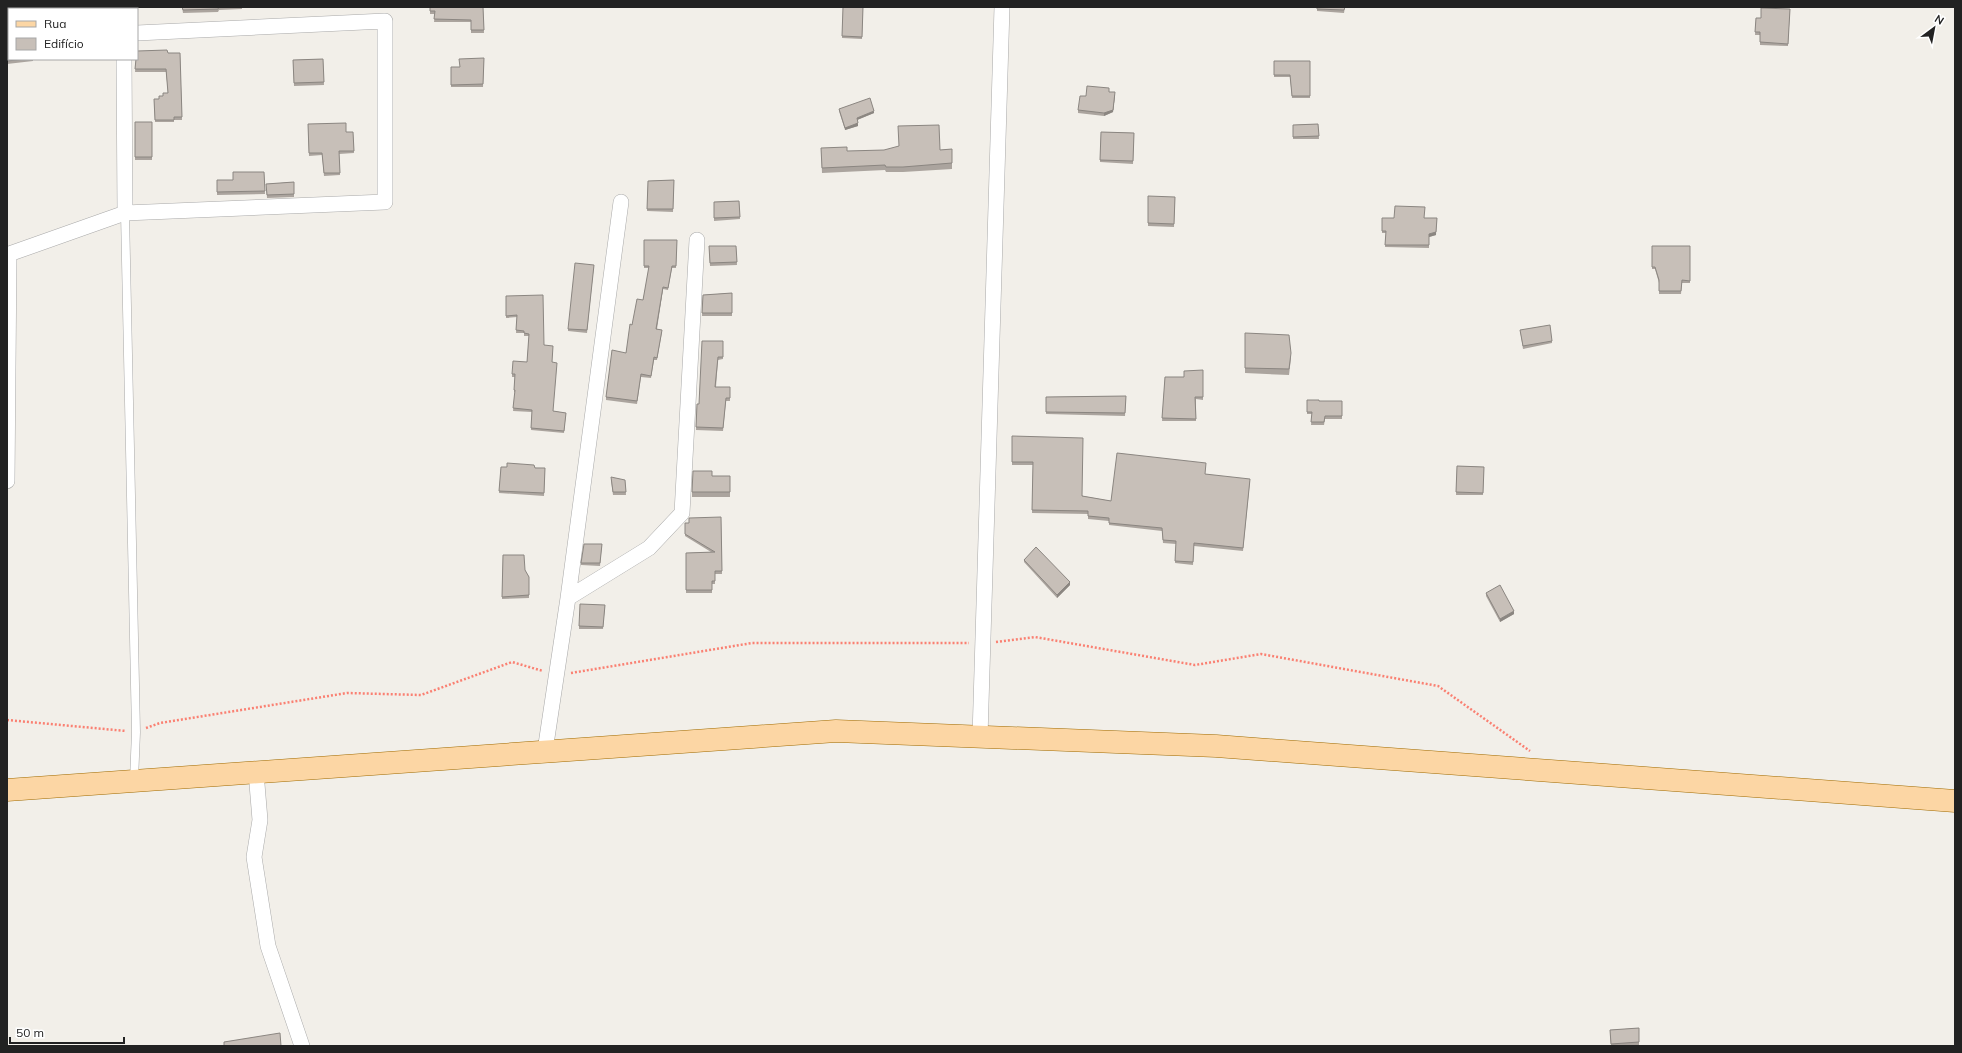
<svg xmlns="http://www.w3.org/2000/svg" width="1962" height="1053" viewBox="0 0 1962 1053" font-family="Mulish,sans-serif">
	<style>
		.lines { fill: none; stroke-linecap: round; stroke-linejoin: round }
		.lane-casing { stroke: #a9a9a9; stroke-width: 9 }
		.street-casing { stroke: #a9a9a9; stroke-width: 16 }
		.primary-casing { stroke: #a06b00; stroke-width: 23 }
		.path { stroke: #fa8072; stroke-width: 2.5; stroke-dasharray: 2 2; stroke-linecap: butt }
		.lane { stroke: #fff; stroke-width: 8 }
		.street { stroke: #fff; stroke-width: 15 }
		.primary { stroke: #fcd6a4; stroke-width: 22 }
		.wall { fill: #aba49e }
		.shaded-wall { fill: #8b8681 }
		.building { fill: #c7bfb8; stroke: #8b8681 }
	</style>
	<rect width="100%" height="100%" fill="#f2efe9"/>
	<g class="lines">
		<g class="lane-casing">
			<path id="lane" d="M 125,213 L 136,732 L 134,780"/>
		</g>
		<g class="street-casing">
			<path id="street" d="M 124,7 L 124,9
				M 125,213 L 385,202 L 385,21 L 137,33
				M 7,481 L 9,254 L 125,213 L 124,59
				M 568,598 L 649,548 L 682,513 L 697,240
				M 980,737 L 1002,7
				M 545,751 L 568,598 L 621,202
				M 256,772 L 260,820 L 254,857 L 268,946 L 302,1046"/>
		</g>
		<g class="primary-casing">
			<path id="primary" d="M 7,790 L 836,731 L 1216,746 L 1955,801"/>
		</g>
		<path class="path" d="M 996,642 L 1035,637 L 1195,665 L 1261,654 L 1438,686 L 1530,751
			M 571,673 L 752,643 L 969,643
			M 7,720 L 126,731
			M 146,728 L 160,723 L 347,693 L 421,695 L 512,662 L 543,671"/>
		<use href="#lane" class="lane"/>
		<use href="#street" class="street"/>
		<use href="#primary" class="primary"/>
	</g>
	<path class="wall" d="M 182,7 L 242,7 L 242,9 L 219,10 L 218,12 L 183,13 Z
		M 430,7 L 483,7 L 484,33 L 471,33 L 471,22 L 434,22 L 435,14 L 430,14 Z
		M 843,7 L 863,7 L 862,39 L 842,38 Z
		M 1317,7 L 1345,7 L 1344,13 L 1317,11 Z
		M 1790,9 L 1788,46 L 1760,45 L 1760,35 L 1755,35 L 1756,18 L 1761,18 Z
		M 7,40 L 9,59 L 33,59 L 33,61 L 7,64 Z
		M 168,53 L 180,53 L 182,120 L 174,120 L 174,122 L 155,122 L 154,99 L 159,99 L 168,93 L 166,72 L 135,72 L 136,59 Z
		M 484,58 L 483,87 L 451,87 L 451,67 L 460,67 Z
		M 323,59 L 324,85 L 294,86 L 293,60 Z
		M 1274,61 L 1310,61 L 1310,98 L 1292,98 L 1290,77 L 1274,77 Z
		M 1109,92 L 1115,95 L 1113,112 L 1104,116 L 1078,113 L 1078,110 L 1086,96 Z
		M 839,109 L 874,113 L 857,120 L 858,126 L 845,130 L 839,111 Z
		M 135,122 L 152,122 L 152,160 L 135,160 Z
		M 308,124 L 346,132 L 353,132 L 354,153 L 339,154 L 340,175 L 324,176 L 322,155 L 309,156 Z
		M 1318,124 L 1319,139 L 1293,139 L 1293,125 Z
		M 1101,132 L 1134,133 L 1133,164 L 1100,162 Z
		M 821,148 L 847,151 L 940,150 L 952,149 L 952,169 L 903,172 L 886,172 L 885,170 L 822,173 Z
		M 264,172 L 265,194 L 217,195 L 217,180 L 233,180 Z
		M 674,180 L 673,212 L 647,211 L 648,181 Z
		M 294,182 L 294,197 L 267,198 L 266,184 Z
		M 1175,197 L 1174,227 L 1148,226 L 1148,223 Z
		M 739,201 L 740,219 L 714,221 L 714,202 Z
		M 1425,218 L 1437,218 L 1436,235 L 1429,237 L 1429,248 L 1385,247 L 1386,233 L 1382,233 L 1382,231 Z
		M 644,240 L 677,240 L 676,268 L 672,268 L 668,290 L 663,289 L 657,329 L 662,332 L 657,360 L 654,360 L 651,378 L 641,377 L 637,404 L 606,400 L 606,397 L 626,353 L 632,325 L 643,300 L 649,268 L 644,268 Z
		M 709,246 L 736,246 L 737,265 L 710,266 Z
		M 1652,246 L 1690,246 L 1690,283 L 1682,283 L 1681,294 L 1659,294 L 1659,283 L 1655,269 L 1652,269 Z
		M 594,265 L 587,333 L 568,331 L 568,329 Z
		M 732,293 L 732,316 L 702,316 L 703,295 Z
		M 506,296 L 544,345 L 552,362 L 553,411 L 566,413 L 564,433 L 531,430 L 532,412 L 513,411 L 515,392 L 514,392 L 515,377 L 512,377 L 512,374 L 527,362 L 529,336 L 524,336 L 524,333 L 516,333 L 517,317 L 506,318 Z
		M 1520,330 L 1552,341 L 1552,343 L 1523,349 Z
		M 1245,333 L 1291,358 L 1289,375 L 1245,373 Z
		M 723,341 L 723,359 L 718,360 L 716,387 L 730,387 L 730,401 L 726,401 L 723,431 L 696,430 L 697,404 L 699,404 Z
		M 1203,370 L 1203,400 L 1196,399 L 1196,421 L 1162,421 L 1165,377 L 1184,377 Z
		M 1126,396 L 1125,416 L 1046,414 L 1046,397 Z
		M 1307,400 L 1319,401 L 1342,401 L 1342,419 L 1325,419 L 1324,425 L 1311,425 L 1312,414 L 1307,414 Z
		M 1012,436 L 1083,496 L 1111,501 L 1205,474 L 1250,481 L 1243,551 L 1194,546 L 1193,565 L 1175,563 L 1176,544 L 1163,543 L 1162,531 L 1109,525 L 1109,521 L 1088,519 L 1088,514 L 1032,513 L 1033,465 L 1012,465 Z
		M 1457,466 L 1484,467 L 1483,495 L 1456,495 Z
		M 501,467 L 545,468 L 544,496 L 499,493 Z
		M 730,476 L 730,497 L 692,497 L 692,492 Z
		M 611,480 L 625,480 L 626,495 L 613,495 Z
		M 721,517 L 722,574 L 715,574 L 715,584 L 712,584 L 712,593 L 686,593 L 686,553 L 711,552 L 685,536 L 685,523 L 689,523 Z
		M 602,544 L 600,566 L 581,565 L 581,563 Z
		M 503,555 L 525,570 L 529,577 L 529,598 L 502,599 Z
		M 1024,560 L 1070,585 L 1057,598 L 1024,562 Z
		M 1486,593 L 1514,614 L 1500,622 L 1486,596 Z
		M 605,605 L 603,629 L 579,629 L 579,626 Z
		M 1639,1028 L 1639,1045 L 1611,1046 L 1610,1030 Z"/>
	<path class="shaded-wall" d="M 1115,95 L 1113,112 L 1104,116 L 1104,113 Z
		M 874,111 L 874,113 L 857,120 L 857,118 Z
		M 858,123 L 858,126 L 845,130 L 845,128 Z
		M 1436,232 L 1436,235 L 1429,237 L 1429,234 Z
		M 663,287 L 663,289 L 656,331 L 656,329 Z
		M 1070,582 L 1070,585 L 1057,598 L 1057,595 Z
		M 1514,611 L 1514,614 L 1500,622 L 1500,619 Z"/>
	<path class="building" d="M 64,7 L 78,7 L 78,9 L 64,9 Z
		M 182,7 L 228,7 L 219,7 L 218,9 L 183,10 Z
		M 430,7 L 483,7 L 484,30 L 471,30 L 471,20 L 434,19 L 435,11 L 430,11 Z
		M 843,7 L 863,7 L 862,37 L 842,36 Z
		M 1317,7 L 1345,7 L 1344,10 L 1317,9 Z
		M 1761,8 L 1790,9 L 1788,44 L 1760,42 L 1760,32 L 1755,32 L 1756,18 L 1761,18 Z
		M 7,40 L 9,40 L 9,59 L 26,59 L 7,61 Z
		M 167,50 L 168,53 L 180,53 L 182,117 L 174,117 L 174,120 L 155,120 L 154,99 L 159,99 L 159,96 L 163,96 L 163,93 L 168,93 L 166,69 L 135,69 L 136,59 L 137,59 L 137,51 Z
		M 484,58 L 483,84 L 451,85 L 451,67 L 460,67 L 459,59 Z
		M 323,59 L 324,82 L 294,83 L 293,60 Z
		M 1274,61 L 1310,61 L 1310,96 L 1292,96 L 1290,75 L 1274,75 Z
		M 1087,86 L 1109,88 L 1109,92 L 1115,92 L 1113,110 L 1104,113 L 1078,110 L 1080,96 L 1086,96 Z
		M 870,98 L 874,111 L 857,118 L 858,123 L 845,128 L 839,109 Z
		M 135,122 L 152,122 L 152,157 L 135,157 Z
		M 346,123 L 346,132 L 353,132 L 354,151 L 339,151 L 340,173 L 324,173 L 322,153 L 309,153 L 308,124 Z
		M 1318,124 L 1319,136 L 1293,137 L 1293,125 Z
		M 939,125 L 940,150 L 952,149 L 952,163 L 903,167 L 886,167 L 885,165 L 822,168 L 821,148 L 847,147 L 847,151 L 884,150 L 899,146 L 898,126 Z
		M 1101,132 L 1134,133 L 1133,161 L 1100,160 Z
		M 233,172 L 264,172 L 265,191 L 217,192 L 217,180 L 233,180 Z
		M 674,180 L 673,209 L 647,209 L 648,181 Z
		M 294,182 L 294,194 L 267,195 L 266,184 Z
		M 1148,196 L 1175,197 L 1174,224 L 1148,223 Z
		M 739,201 L 740,217 L 714,218 L 714,202 Z
		M 1395,206 L 1425,207 L 1424,218 L 1437,218 L 1436,232 L 1429,234 L 1429,245 L 1385,245 L 1386,231 L 1382,231 L 1382,218 L 1394,218 Z
		M 644,240 L 677,240 L 676,266 L 672,266 L 668,288 L 663,287 L 656,329 L 662,330 L 657,358 L 654,357 L 651,376 L 641,374 L 637,401 L 606,397 L 612,350 L 626,353 L 630,324 L 632,325 L 637,299 L 643,300 L 649,266 L 644,266 Z
		M 709,246 L 736,246 L 737,262 L 710,263 Z
		M 1652,246 L 1690,246 L 1690,281 L 1682,280 L 1681,291 L 1659,291 L 1659,280 L 1655,267 L 1652,267 Z
		M 575,263 L 594,265 L 587,330 L 568,329 Z
		M 732,293 L 732,313 L 702,313 L 703,295 Z
		M 543,295 L 544,345 L 553,346 L 552,362 L 557,363 L 553,411 L 566,413 L 564,431 L 531,428 L 532,410 L 513,408 L 515,390 L 514,390 L 515,374 L 512,374 L 513,361 L 527,362 L 529,334 L 524,333 L 524,331 L 516,330 L 517,315 L 506,316 L 506,296 Z
		M 1550,325 L 1552,341 L 1523,346 L 1520,330 Z
		M 1245,333 L 1289,335 L 1291,353 L 1289,369 L 1245,368 Z
		M 702,341 L 723,341 L 723,357 L 718,357 L 715,387 L 730,387 L 730,398 L 726,398 L 723,428 L 696,427 L 697,404 L 699,404 Z
		M 1203,370 L 1203,397 L 1195,397 L 1196,419 L 1162,418 L 1165,377 L 1184,377 L 1184,371 Z
		M 1126,396 L 1125,413 L 1046,412 L 1046,397 Z
		M 1307,400 L 1319,400 L 1319,401 L 1342,401 L 1342,416 L 1325,416 L 1324,422 L 1311,422 L 1312,412 L 1307,412 Z
		M 1012,436 L 1083,438 L 1082,496 L 1111,501 L 1117,453 L 1206,463 L 1205,474 L 1250,479 L 1243,548 L 1194,543 L 1193,562 L 1175,561 L 1176,541 L 1163,540 L 1162,528 L 1109,523 L 1109,518 L 1088,516 L 1088,511 L 1032,510 L 1033,462 L 1012,462 Z
		M 507,463 L 534,465 L 535,468 L 545,468 L 544,493 L 499,491 L 501,467 L 507,467 Z
		M 1457,466 L 1484,467 L 1483,493 L 1456,492 Z
		M 693,471 L 712,471 L 712,476 L 730,476 L 730,492 L 692,492 Z
		M 611,477 L 625,480 L 626,492 L 613,492 Z
		M 721,517 L 722,571 L 715,571 L 715,581 L 712,581 L 712,590 L 686,590 L 686,553 L 715,552 L 685,534 L 685,523 L 689,523 L 689,518 Z
		M 584,544 L 602,544 L 600,563 L 581,563 Z
		M 1036,547 L 1070,582 L 1057,595 L 1024,560 Z
		M 503,555 L 524,555 L 525,570 L 529,577 L 529,595 L 502,597 Z
		M 1500,585 L 1514,611 L 1500,619 L 1486,593 Z
		M 580,604 L 605,605 L 603,627 L 579,626 Z
		M 1639,1028 L 1639,1042 L 1611,1044 L 1610,1030 Z
		M 280,1033 L 281,1046 L 224,1046 L 224,1042 Z"/>
	<rect width="1962" height="1053" fill="none" stroke="#222222" stroke-width="16"/>
	<rect x="8" y="8" width="130" height="52" fill="#ffffff" stroke="#a7a7a7"/>
	<rect x="16" y="21" width="20" height="6" fill="#fcd6a4" stroke="#a7a7a7"/>
	<text x="44" y="28" font-size="12" fill="#222222">Rua</text>
	<rect x="16" y="38" width="20" height="12" fill="#c7bfb8" stroke="#a7a7a7"/>
	<text x="44" y="48" font-size="12" fill="#222222">Edifício</text>
	<g transform="translate(1934 28) rotate(32)" stroke="#ffffff" stroke-width="3" paint-order="stroke">
	<path d="M0-3L7 15L0 10L-7 15Z" fill="#222222"/>
	<text y="-6" font-size="11" font-weight="bold" text-anchor="middle" fill="#222222">N</text>
	</g>
	<path d="M10 1037v6h114v-6" fill="none" stroke="#222222" stroke-width="2"/>
	<text x="16" y="1037" font-size="12" fill="#222222" stroke="#ffffff" stroke-width="3" paint-order="stroke">50 m</text>
</svg>
